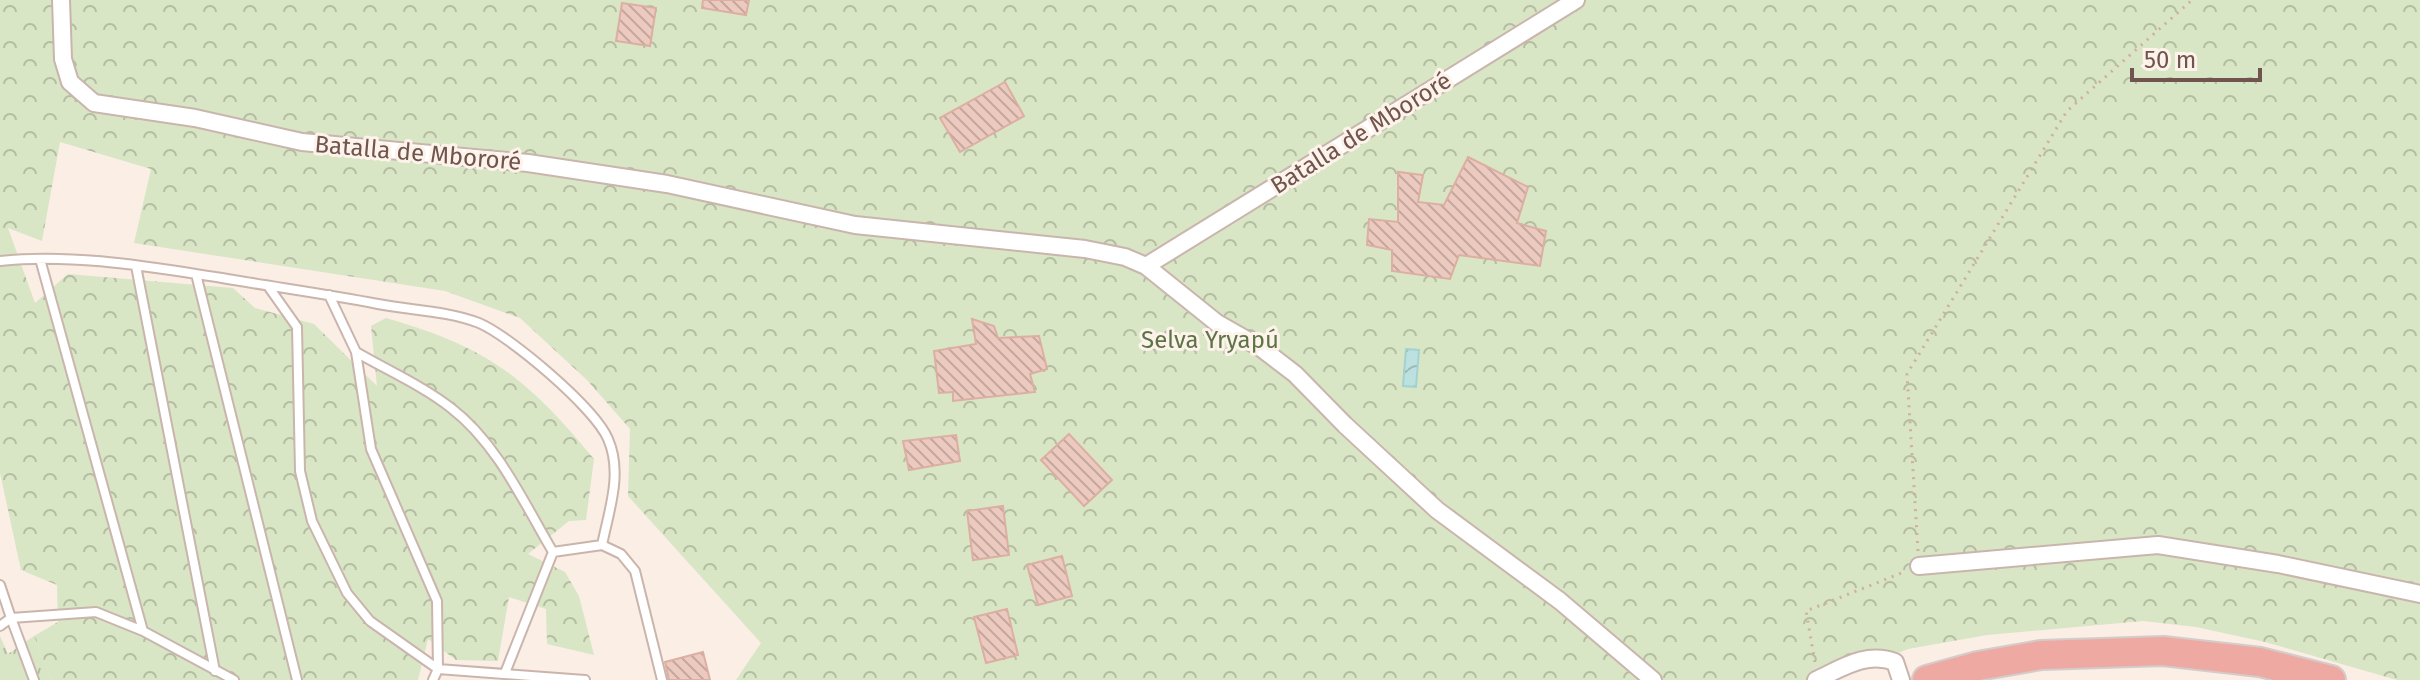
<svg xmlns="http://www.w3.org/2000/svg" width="2420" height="680" viewBox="0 0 2420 680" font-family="'Fira Sans',sans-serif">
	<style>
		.grass { fill: url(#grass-tufts) }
		.forest { fill: url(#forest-crowns) }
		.water { fill: url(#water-waves); stroke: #a3d2d1; stroke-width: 2 }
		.building { fill: url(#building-back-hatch); stroke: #ddaea2; stroke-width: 2 }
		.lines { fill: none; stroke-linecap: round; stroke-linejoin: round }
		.lane-casing { stroke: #cab5ad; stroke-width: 12 }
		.street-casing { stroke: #cab5ad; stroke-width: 20 }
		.highway-casing { stroke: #d4ccca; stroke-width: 32 }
		.path { stroke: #d1ada3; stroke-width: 3; stroke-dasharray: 2 6; stroke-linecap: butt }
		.lane { stroke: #fff; stroke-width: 8 }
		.street { stroke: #fff; stroke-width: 16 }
		.highway { stroke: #eea9a2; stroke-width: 28 }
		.labels { text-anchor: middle; stroke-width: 6; stroke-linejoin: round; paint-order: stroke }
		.street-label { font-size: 24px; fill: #70544d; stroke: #fdf3eb }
		.park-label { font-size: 24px; fill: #5c7446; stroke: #fdf3eb }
	</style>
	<defs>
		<pattern id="grass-tufts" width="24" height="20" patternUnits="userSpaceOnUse" patternTransform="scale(2)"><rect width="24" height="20" fill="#d8e6c5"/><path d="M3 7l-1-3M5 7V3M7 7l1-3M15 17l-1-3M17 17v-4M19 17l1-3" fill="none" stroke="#b4bda2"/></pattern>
		<pattern id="forest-crowns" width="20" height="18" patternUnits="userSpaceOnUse" patternTransform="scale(2)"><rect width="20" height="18" fill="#d8e6c5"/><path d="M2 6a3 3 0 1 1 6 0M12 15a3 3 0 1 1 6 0" fill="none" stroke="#b4bda2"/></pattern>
		<pattern id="water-waves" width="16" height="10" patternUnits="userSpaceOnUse" patternTransform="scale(2)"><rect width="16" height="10" fill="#bce1e0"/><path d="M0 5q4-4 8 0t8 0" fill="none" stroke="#9db9b8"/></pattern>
		<pattern id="building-back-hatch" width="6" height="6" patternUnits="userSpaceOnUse" patternTransform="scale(2)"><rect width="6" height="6" fill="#eccac0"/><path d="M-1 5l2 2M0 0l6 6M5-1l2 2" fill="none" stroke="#c4a79e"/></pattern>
	</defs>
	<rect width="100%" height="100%" fill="#faeee5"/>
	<path class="grass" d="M 0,636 L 8,654 L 34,636 L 52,680 L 0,680 Z"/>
	<path class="forest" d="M 0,0 L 2420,0 L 2420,680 L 2397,680 L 2265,642 L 2196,627 L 2143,621 L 1987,635 L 1908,649 L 1830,680 L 736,680 L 761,643 L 628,496 L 630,429 L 587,380 L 520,318 L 445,291 L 134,243 L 151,169 L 60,142 L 42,241 L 8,228 L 35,303 L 68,274 L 233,288 L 255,308 L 314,324 L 377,386 L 371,326 L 386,318 C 488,347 527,378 594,459 L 586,520 L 569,521 L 528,554 L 565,572 L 579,596 L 594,655 L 547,644 L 546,609 L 509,597 L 498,661 L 456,660 L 428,639 L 418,680 L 52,680 L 34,636 L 58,622 L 57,585 L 21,570 L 0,473 Z"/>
	<path class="water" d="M 1406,349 L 1419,350 L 1416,387 L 1403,386 Z"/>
	<path class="building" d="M 703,0 L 749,0 L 746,15 L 702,8 Z
		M 622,3 L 656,8 L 650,46 L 616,41 Z
		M 1005,82 L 1024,116 L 960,152 L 940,118 Z
		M 1468,157 L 1528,187 L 1517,223 L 1546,231 L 1540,266 L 1459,255 L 1450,279 L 1392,271 L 1392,250 L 1367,245 L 1369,219 L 1398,222 L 1398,172 L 1423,175 L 1418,202 L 1444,205 Z
		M 972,319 L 994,326 L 998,338 L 1039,336 L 1047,369 L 1030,374 L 1035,392 L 953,401 L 953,392 L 939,393 L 934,351 L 976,344 Z
		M 1069,434 L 1112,480 L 1084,506 L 1041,460 Z
		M 956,435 L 960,461 L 909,470 L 903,441 Z
		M 1003,506 L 1009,555 L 973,560 L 967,511 Z
		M 1062,556 L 1072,596 L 1038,605 L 1027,565 Z
		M 1007,609 L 1018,655 L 986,663 L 974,617 Z
		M 703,652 L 710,680 L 669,680 L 665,662 Z"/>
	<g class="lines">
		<g class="lane-casing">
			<path id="lane" d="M 40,259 L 143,631
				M 0,261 C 73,253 150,267 222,278 C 274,287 326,294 378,304 C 409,310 449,311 479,323 C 510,336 595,408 608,439 C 623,473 609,510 602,545 L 621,554 L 635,571 L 662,680
				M 136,266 L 215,671
				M 196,274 L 297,680
				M 268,286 L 297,327 L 300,471 L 312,521 L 347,593 L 370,621 L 438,669
				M 329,295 L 356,352 L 371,449 L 437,601 L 438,669
				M 356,352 C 387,370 423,386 451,408 C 497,443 524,503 553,552 L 602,545
				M 0,585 L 11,618 L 96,612 L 143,631 L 234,680
				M 0,626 L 11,618 L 34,680
				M 505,673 L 553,552
				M 433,680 L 438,669 L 585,680"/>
		</g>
		<g class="street-casing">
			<path id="street" d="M 61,0 L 63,59 L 70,82 L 94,103 L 195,118 L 302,142 L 528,163 L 667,184 L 855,225 L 1085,249 L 1125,257 L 1146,266 L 1217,323 L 1261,348 L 1295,374 L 1345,425 L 1437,510 L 1560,601 L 1653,680
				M 1146,266 L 1576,0
				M 1919,566 L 2158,545 L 2278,564 L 2420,594
				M 1816,680 C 1842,668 1866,651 1895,662 L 1901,680"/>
		</g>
		<g class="highway-casing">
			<path id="highway" d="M 1927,680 L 1978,666 L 2041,655 L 2163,651 L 2260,662 L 2331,680"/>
		</g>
		<path class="path" d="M 1918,551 L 1907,374 L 2067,111 L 2192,0
			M 1815,662 L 1806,611 L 1904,572"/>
		<use href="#lane" class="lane"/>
		<use href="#street" class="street"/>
		<use href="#highway" class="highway"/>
	</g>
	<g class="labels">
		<g class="street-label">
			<text transform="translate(1361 133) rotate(-32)" y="8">Batalla de Mbororé</text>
			<text transform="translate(418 153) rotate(5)" y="8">Batalla de Mbororé</text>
		</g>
		<g class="park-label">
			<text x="1210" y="348">Selva Yryapú</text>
		</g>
	</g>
	<path d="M2132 68v12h128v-12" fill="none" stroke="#70544d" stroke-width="4"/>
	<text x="2144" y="68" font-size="24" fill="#70544d" stroke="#fdf3eb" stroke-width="6" paint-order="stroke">50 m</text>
</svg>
